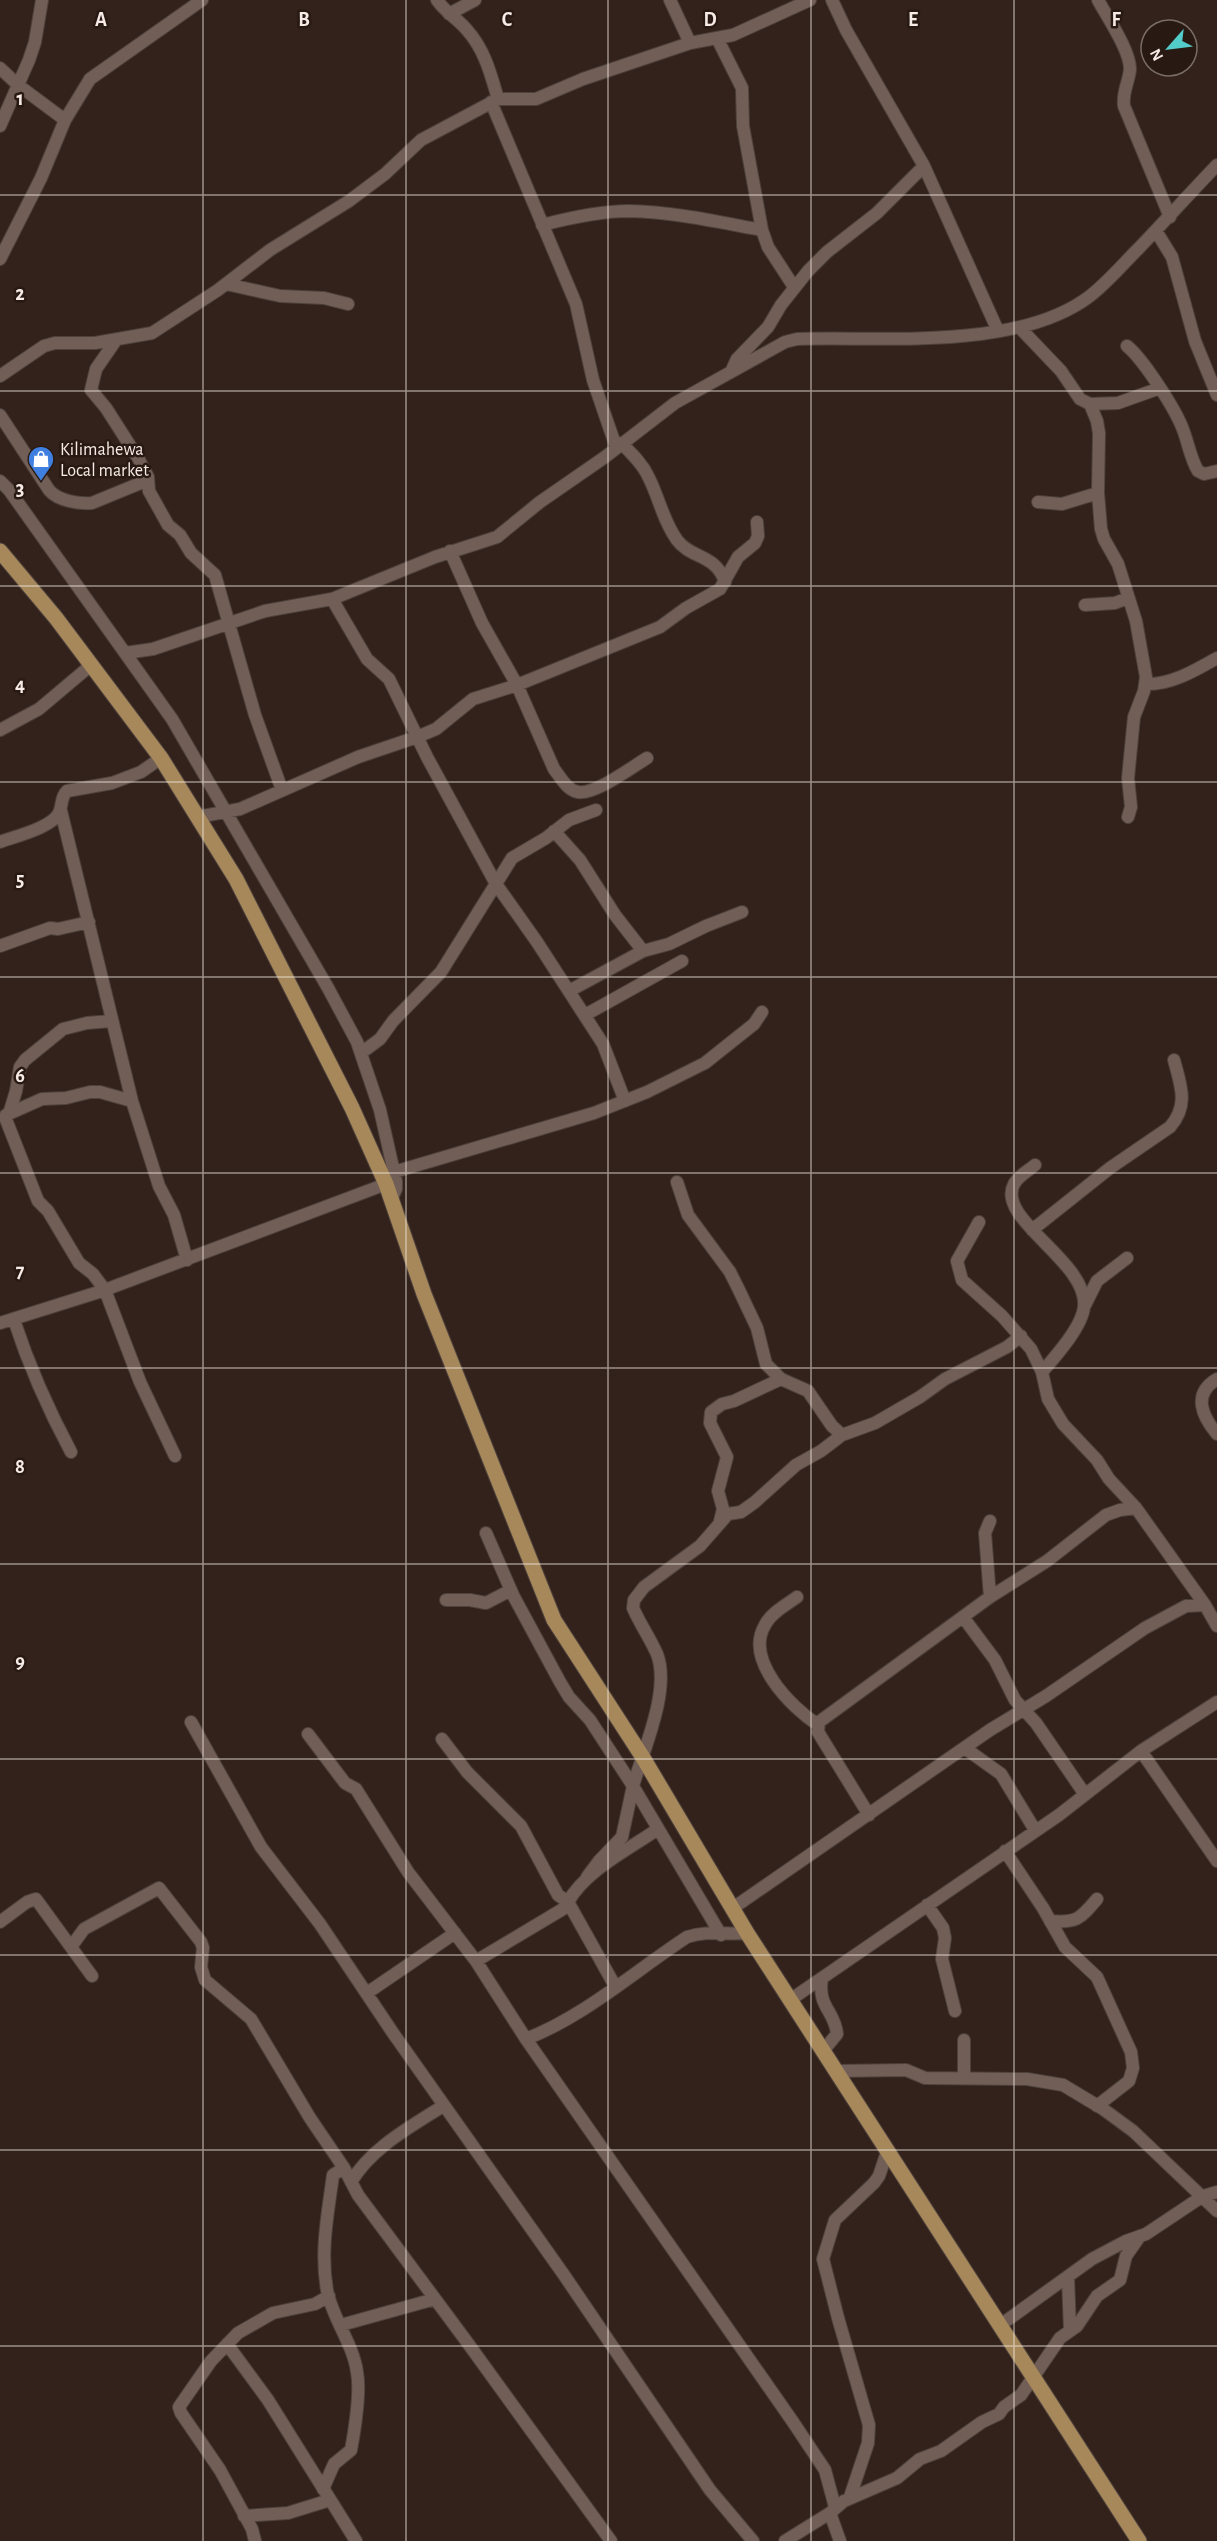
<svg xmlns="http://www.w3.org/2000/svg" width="1217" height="2541" viewBox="0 0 1217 2541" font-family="'Alegreya Sans',sans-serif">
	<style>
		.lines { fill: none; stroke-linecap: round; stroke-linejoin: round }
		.minor-casing { stroke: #4e413c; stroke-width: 14 }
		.major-casing { stroke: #4e413c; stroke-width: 17 }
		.minor { stroke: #715f57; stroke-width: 12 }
		.major { stroke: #a6885b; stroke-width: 15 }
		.grid { fill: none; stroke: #f6ebe6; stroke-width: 1.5; stroke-opacity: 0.55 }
		.labels { text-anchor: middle; stroke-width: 5; stroke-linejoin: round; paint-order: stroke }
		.poi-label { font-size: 18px; fill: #f6ebe6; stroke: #281912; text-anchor: start }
		.grid-label { font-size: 20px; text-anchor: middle; font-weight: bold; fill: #f6ebe6; stroke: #281912; stroke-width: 5; stroke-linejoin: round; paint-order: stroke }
	</style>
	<rect width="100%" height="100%" fill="#32221b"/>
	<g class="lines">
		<g class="minor-casing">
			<path id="minor" d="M 437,0 C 445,12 458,19 467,30 C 485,50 491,75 498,99
				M 670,0 L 690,43
				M 832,0 L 846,30 L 924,166 L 998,331
				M 1098,0 C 1107,17 1130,50 1130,69 C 1129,82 1122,92 1124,106 L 1170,217
				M 449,14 L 475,0
				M 717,38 L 742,88 L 743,126 L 762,230 L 768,247 L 794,287
				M 0,68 L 18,85 L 65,120
				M 491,102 L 576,304 L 593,380 L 616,447
				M 0,126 L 29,60 L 35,42 L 42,0
				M 542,225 C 569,218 600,211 629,211 C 674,212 718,222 762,230
				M 1156,231 L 1172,257 L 1195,341 L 1217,395
				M 0,259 L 41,178 L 65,120 L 90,79 L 202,0
				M 226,284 L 280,296 L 324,298 L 348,304
				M 1020,328 L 1061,371 L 1080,399 L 1090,404 L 1118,403 L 1160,388
				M 116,340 L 96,369 L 91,390 L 106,408 L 138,458 L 148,477 L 149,491 L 168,525 L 180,535 L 191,553 L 215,575 L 255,715 L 282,790
				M 1127,346 C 1143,359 1174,407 1182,427 C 1188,441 1190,458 1198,471 L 1204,474 L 1217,471
				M 732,370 L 737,359 L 768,327 L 781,305 L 808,271 L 827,252 L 877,213 L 924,166
				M 0,376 L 44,346 L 55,343 L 95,343 L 152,333 L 218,290 L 270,250 L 349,201 L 385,174 L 421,140 L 498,99 L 536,99 L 583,79 L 690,43 L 733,35 L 810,0
				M 1090,404 L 1097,421 L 1099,433 L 1098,493 L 1101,529 L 1104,539 L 1118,564 L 1136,621 L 1146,677 L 1144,691 L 1134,717 L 1128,778 L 1131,807 L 1128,817
				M 0,415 L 49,490 C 58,501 79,504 92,503 L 148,480
				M 621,443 C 631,453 642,463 648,476 C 659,497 663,521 677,540 C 691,559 716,554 725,582
				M 0,481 L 9,490 L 172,719 L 328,988 L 357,1042 L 380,1110 L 396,1181 L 396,1189 L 391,1200
				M 1038,502 L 1062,504 L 1098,493
				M 450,551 L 482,623 L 517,685 L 554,769 C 561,778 567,790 578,792 C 595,795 632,767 647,758
				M 332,599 L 367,659 L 389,679 L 427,757 L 496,884 L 537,942 L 603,1044 L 625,1101
				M 1085,605 L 1115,603 L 1128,598
				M 125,653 L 153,649 L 265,611 L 332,599 L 435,557 L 497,537 L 540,502 L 605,457 L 675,403 L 785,342 L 797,339 C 883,336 1018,351 1090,296 C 1108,282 1123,264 1139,248 C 1165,221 1191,192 1217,165
				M 1146,684 C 1171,685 1196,670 1217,658
				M 0,730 L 39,709 L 90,666
				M 61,811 L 132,1101 L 159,1186 L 174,1215 L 187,1260
				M 198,817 L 240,809 L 358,757 L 417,737 L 436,729 L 473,699 L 517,685 L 660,627 L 686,608 L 720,589 L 738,557 L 755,543 L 758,536 L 757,522
				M 554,831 L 580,860 L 615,915 L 643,951
				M 0,842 C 16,836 51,828 59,813 C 63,805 60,798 67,791 L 112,783 L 141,772 L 161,758
				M 0,946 L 50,928 L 58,929 L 89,922
				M 569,991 L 643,951 L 669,944 L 706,926 L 742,912
				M 585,1015 L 682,961
				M 361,1053 L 380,1039 L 393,1021 L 441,972 L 512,858 L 546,838 L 569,820 L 596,810
				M 9,1114 L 16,1091 L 20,1067 L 25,1060 L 63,1029 L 87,1023 L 111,1021
				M 6,1115 L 42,1099 L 66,1098 L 90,1092 L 100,1092 L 132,1101
				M 5,1117 L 38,1201 L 48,1211 L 79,1263 L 93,1274 L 105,1290 L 140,1382 L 175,1456
				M 1035,1165 C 1028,1171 1018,1176 1014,1184 C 995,1219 1089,1262 1084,1307 C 1082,1327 1055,1357 1042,1372
				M 394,1172 L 594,1113 L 647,1092 L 705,1063 L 754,1024 L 762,1012
				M 677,1182 L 688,1215 L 730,1272 L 738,1288 L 757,1328 L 766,1364 L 781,1379 L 808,1391 L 832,1426 L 842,1435
				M 979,1222 L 957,1261 L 962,1280 L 1002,1316 L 1031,1349 L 1042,1372 L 1048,1399 L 1063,1424 L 1097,1460 L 1109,1479 L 1136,1508 L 1205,1605 L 1217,1626
				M 1032,1230 L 1110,1168 L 1170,1127 C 1189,1105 1181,1086 1174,1060
				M 1085,1305 L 1097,1281 L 1127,1258
				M 14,1320 C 29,1366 48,1409 71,1452
				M 0,1323 L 102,1291 L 386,1184
				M 1217,1379 C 1192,1394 1202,1416 1217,1434
				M 720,1521 L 723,1509 L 718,1491 L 727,1457 L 710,1423 L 711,1412 L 722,1404 L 734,1401 L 781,1379
				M 990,1521 L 985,1533 L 990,1597
				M 486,1533 L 513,1595 L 560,1682 L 569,1697 L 590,1720 L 633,1786 L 622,1837 L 599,1861 L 587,1877
				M 797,1597 C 786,1605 771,1613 765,1625 C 744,1660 791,1707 818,1725
				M 446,1600 L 470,1600 L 486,1603 L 511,1590
				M 963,1617 L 995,1660 L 1015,1700 L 1036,1723 L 1084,1793
				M 191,1722 L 261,1847 L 320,1924 L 393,2033 L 564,2275 L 710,2490 L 753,2541
				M 308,1734 L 345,1783 L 356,1789 L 408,1872 L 476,1961 L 526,2039 L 793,2422 L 825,2470 L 835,2507
				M 442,1739 L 467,1772 L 521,1826 L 558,1895 L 568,1902
				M 966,1749 L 1001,1774 L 1035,1830
				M 1141,1751 L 1217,1861
				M 869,1815 L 818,1732 L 819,1722 L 990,1597 L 1047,1561 L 1106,1515 L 1120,1510 L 1136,1508
				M 1005,1851 L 1043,1908 L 1065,1947 L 1097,1977 L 1131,2052 L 1133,2068 L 1129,2081 L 1097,2106
				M 927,1905 L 943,1928 L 945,1938 L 942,1959 L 955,2011
				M 733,1908 L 990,1730 L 1046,1696 L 1145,1628 L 1186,1606 L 1205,1605
				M 1050,1921 C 1077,1923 1080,1919 1097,1899
				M 0,1922 L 27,1902 L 36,1899 L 92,1976
				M 721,1935 L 633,1786 C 643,1751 671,1690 657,1654 C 650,1638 640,1624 633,1608 L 634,1600 L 644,1587 L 700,1546 L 728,1514 L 741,1512 L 755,1502 L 796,1465 L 821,1451 L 842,1435 L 875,1423 L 920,1397 L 945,1379 L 1007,1347 L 1021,1336
				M 71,1947 L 84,1929 L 159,1888 L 201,1942 L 203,1948 L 201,1967 L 205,1980 L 251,2019 L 310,2118 L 344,2168 L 358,2195 L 467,2342 L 611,2541
				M 476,1961 L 568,1906
				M 822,1978 C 817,2007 835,2011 837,2034 L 823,2051
				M 615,1986 L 568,1902 C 585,1871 629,1849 658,1829
				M 367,1993 L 455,1933
				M 790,2000 L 1059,1815 L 1141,1751 L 1217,1702
				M 526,2039 C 585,2016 635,1971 687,1937 C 707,1930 726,1935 747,1933
				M 836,2071 L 906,2070 L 925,2078 L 1027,2079 L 1063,2085 L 1103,2109 L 1133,2131 L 1217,2211
				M 964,2077 L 964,2040
				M 351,2182 C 371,2148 410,2127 443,2106
				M 1068,2277 L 1070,2331
				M 341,2325 L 435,2299
				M 999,2326 L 1092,2259 L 1126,2241 L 1146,2234 L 1203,2196 L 1217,2192
				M 227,2344 L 268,2400 L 356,2541
				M 323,2489 L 334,2464 L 351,2450 C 355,2428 361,2393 357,2372 C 353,2343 332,2318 327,2290 C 320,2251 328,2213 333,2175 L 344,2168
				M 850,2497 L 868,2443 L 869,2425 L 838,2318 L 823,2259 L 835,2220 L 874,2183 L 879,2176 L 887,2152
				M 830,2513 L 840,2541
				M 244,2516 L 288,2513 L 330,2500
				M 255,2541 L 252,2529 L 220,2470 L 181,2413 L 179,2407 L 211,2361 L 238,2333 L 273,2313 L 315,2304 L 329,2296
				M 785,2541 L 830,2513 L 844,2501 L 897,2478 L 920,2459 L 941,2451 L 982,2422 L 999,2414 L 1004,2407 L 1021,2395 L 1060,2338 L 1077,2326 L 1097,2296 L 1120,2280 L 1126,2256 L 1140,2236"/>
		</g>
		<g class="major-casing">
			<path id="major" d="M 0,551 L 56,618 L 161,758 L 236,879 L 352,1108 L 386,1184 L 424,1294 L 554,1620 L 642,1756 L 747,1933 L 1139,2541"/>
		</g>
		<use href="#minor" class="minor"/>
		<use href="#major" class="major"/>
	</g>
	<path class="grid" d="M 203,0 L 203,2541M 406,0 L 406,2541M 608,0 L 608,2541M 811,0 L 811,2541M 1014,0 L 1014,2541M 0,195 L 1217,195M 0,391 L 1217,391M 0,586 L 1217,586M 0,782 L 1217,782M 0,977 L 1217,977M 0,1173 L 1217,1173M 0,1368 L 1217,1368M 0,1564 L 1217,1564M 0,1759 L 1217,1759M 0,1955 L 1217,1955M 0,2150 L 1217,2150M 0,2346 L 1217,2346"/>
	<defs>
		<g id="shop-pin" transform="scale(1.35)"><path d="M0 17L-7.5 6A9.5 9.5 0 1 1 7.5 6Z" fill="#3f7fe0" stroke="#281912"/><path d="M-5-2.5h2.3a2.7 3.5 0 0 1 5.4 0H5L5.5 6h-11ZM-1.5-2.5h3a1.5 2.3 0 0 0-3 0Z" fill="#fff"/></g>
	</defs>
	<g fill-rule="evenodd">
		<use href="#shop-pin" x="41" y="459"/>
	</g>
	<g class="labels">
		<g class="poi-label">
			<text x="60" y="455">Kilimahewa<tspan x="60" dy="21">Local market</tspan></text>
		</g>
	</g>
	<g class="grid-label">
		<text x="101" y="26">A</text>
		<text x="304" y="26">B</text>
		<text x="507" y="26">C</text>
		<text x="710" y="26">D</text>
		<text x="913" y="26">E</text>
		<text x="1116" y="26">F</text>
		<text x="20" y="105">1</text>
		<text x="20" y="300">2</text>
		<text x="20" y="495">3</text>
		<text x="20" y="691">4</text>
		<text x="20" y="886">5</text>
		<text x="20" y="1082">6</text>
		<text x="20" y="1277">7</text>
		<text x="20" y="1473">8</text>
		<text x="20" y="1668">9</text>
	</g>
	<g transform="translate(1169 48) rotate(242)"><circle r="28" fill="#281912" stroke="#7a6d67" stroke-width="1.5"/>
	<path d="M0-4.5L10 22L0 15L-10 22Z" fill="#53cdca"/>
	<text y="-9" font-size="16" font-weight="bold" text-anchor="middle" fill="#f6ebe6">N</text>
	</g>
</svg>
